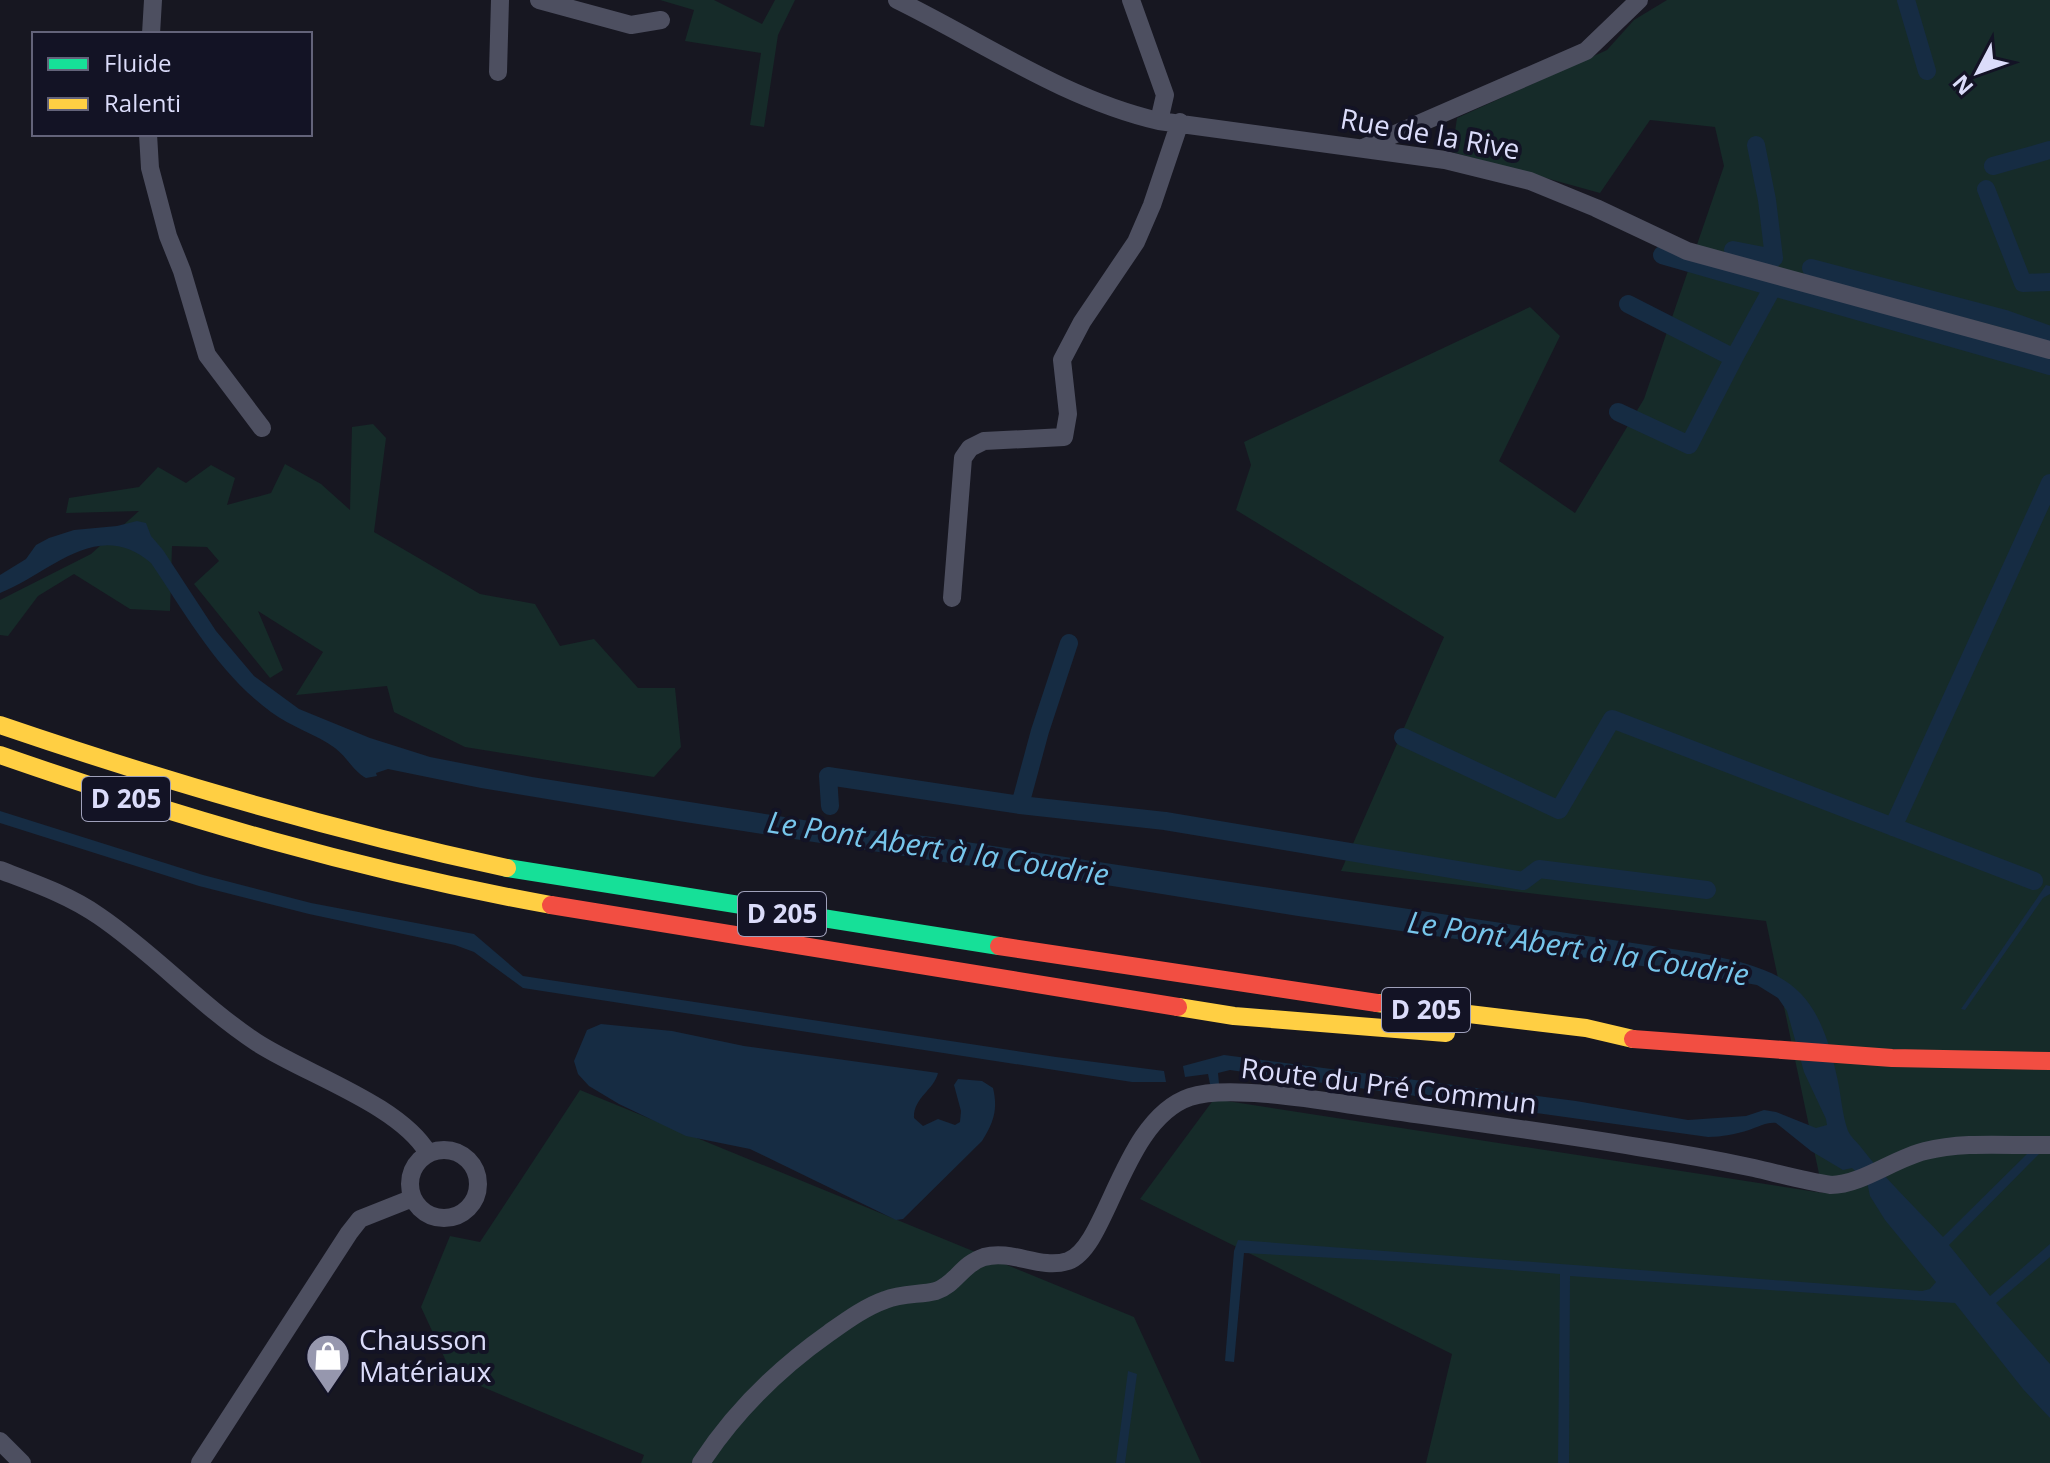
<svg xmlns="http://www.w3.org/2000/svg" width="2050" height="1463" viewBox="0 0 2050 1463" font-family="'Open Sans',sans-serif">
	<style>
		.green { fill: #162b29 }
		.water { fill: #162c43 }
		.lines { fill: none; stroke-linecap: round; stroke-linejoin: round }
		.canal { stroke: #162c43; stroke-width: 18 }
		.street { stroke: #4d4f60; stroke-width: 18 }
		.fast { stroke: #16e098; stroke-width: 18 }
		.slow { stroke: #ffcf43; stroke-width: 18 }
		.jam { stroke: #f24e42; stroke-width: 18 }
		.labels { text-anchor: middle; stroke-width: 8; stroke-linejoin: round; paint-order: stroke }
		.shield { fill: #131325; stroke: #9fa0ba; stroke-width: 2 }
		.shield-label { font-size: 26px; font-weight: bold; fill: #dbdcfa }
		.street-label { font-size: 28px; fill: #dbdcfa; stroke: #131325 }
		.poi-label { font-size: 28px; fill: #dbdcfa; stroke: #131325; text-anchor: start }
		.water-label { font-size: 30px; font-style: italic; fill: #77c6ec; stroke: #131325 }
	</style>
	<rect width="100%" height="100%" fill="#171721"/>
	<path class="green" d="M 660,0 L 714,0 L 762,24 L 775,0 L 795,0 L 778,35 L 764,127 L 750,125 L 761,53 L 685,41 L 694,10 Z
		M 1667,0 L 2050,0 L 2050,1463 L 1426,1463 L 1452,1354 L 1140,1199 L 1214,1099 L 1823,1193 L 1766,921 L 1341,871 L 1444,637 L 1236,510 L 1251,465 L 1244,442 L 1530,307 L 1560,336 L 1499,461 L 1575,513 L 1644,399 L 1724,166 L 1715,127 L 1650,120 L 1600,193 L 1452,152 L 1457,118 L 1607,50 L 1634,20 Z
		M 373,424 L 386,438 L 374,532 L 480,594 L 535,604 L 560,646 L 594,639 L 638,688 L 675,688 L 681,747 L 654,777 L 465,747 L 394,712 L 387,686 L 296,695 L 323,652 L 258,611 L 283,670 L 270,678 L 194,584 L 219,561 L 207,547 L 172,546 L 170,611 L 130,609 L 74,574 L 38,596 L 8,636 L 0,635 L 0,600 L 91,554 L 139,511 L 66,513 L 69,498 L 139,487 L 158,467 L 186,483 L 211,465 L 235,478 L 227,505 L 271,493 L 285,464 L 321,484 L 350,510 L 352,427 Z
		M 580,1090 L 1134,1317 L 1201,1463 L 641,1463 L 644,1455 L 452,1374 L 421,1307 L 450,1236 L 480,1242 Z"/>
	<path class="water" d="M 137,521 L 146,523 L 151,536 L 163,550 L 216,631 L 254,676 L 299,709 L 370,738 L 430,757 L 532,777 L 867,830 L 933,837 L 1699,953 C 1787,970 1817,985 1837,1077 C 1841,1094 1842,1115 1848,1131 C 1851,1137 1856,1141 1860,1146 C 1884,1178 1915,1207 1943,1237 L 2028,1153 L 2040,1153 L 1949,1245 L 1990,1296 L 2050,1244 L 2050,1257 L 1996,1303 L 2050,1364 L 2050,1418 L 2023,1389 L 1955,1303 L 1570,1276 L 1569,1463 L 1558,1463 L 1560,1274 L 1410,1262 L 1244,1253 L 1234,1362 L 1225,1361 L 1234,1251 L 1238,1240 L 1922,1291 L 1930,1289 L 1936,1282 L 1885,1220 L 1870,1196 L 1867,1182 L 1852,1168 L 1843,1170 L 1811,1151 L 1776,1123 C 1766,1122 1759,1127 1749,1130 C 1736,1134 1722,1137 1708,1137 L 1230,1070 L 1218,1073 L 1219,1084 L 1210,1084 L 1208,1074 L 1185,1077 L 1183,1066 L 1224,1055 L 1576,1101 L 1688,1120 L 1746,1116 L 1764,1110 L 1776,1112 L 1816,1128 L 1827,1125 L 1826,1119 L 1804,1072 L 1787,1011 L 1778,998 L 1757,985 L 1683,972 L 1298,916 L 1013,870 L 963,865 L 685,822 L 481,788 L 388,769 L 376,773 L 377,776 L 366,778 C 353,771 347,757 335,748 C 316,734 291,727 271,712 C 218,673 187,616 151,563 C 97,517 51,573 0,593 L 0,575 L 26,559 L 36,545 L 49,538 L 74,530 L 117,526 Z
		M 0,811 L 203,875 L 311,903 L 474,934 L 523,976 L 1056,1057 L 1164,1071 L 1166,1082 L 1132,1082 L 523,988 L 474,952 L 455,945 L 309,914 L 199,886 L 0,823 Z
		M 2046,885 L 2050,886 L 2050,894 L 2043,898 L 1965,1010 L 1961,1009 Z
		M 601,1024 L 672,1031 L 744,1046 L 938,1073 C 934,1090 913,1098 914,1118 L 923,1126 L 938,1119 L 955,1125 L 960,1122 L 961,1111 L 954,1085 L 958,1079 L 982,1081 L 993,1088 C 998,1109 994,1122 982,1141 L 903,1219 L 896,1220 L 750,1149 L 686,1136 L 619,1104 L 589,1086 L 578,1074 L 574,1061 L 587,1030 Z
		M 1128,1371 L 1137,1374 L 1125,1463 L 1116,1463 Z"/>
	<g class="lines">
		<path class="canal" d="M 1906,0 L 1927,71
			M 1993,166 L 2050,150
			M 1986,189 L 2023,283 L 2050,282
			M 1733,250 L 1774,258 L 1767,200 L 1756,145
			M 1662,255 L 1773,287 L 1734,358
			M 1811,268 L 2005,319 L 2050,335
			M 1773,287 L 2050,366
			M 1618,412 L 1689,445 L 1734,358 L 1628,304
			M 1069,643 L 1040,731 L 1020,805 L 1165,821 L 1523,881 L 1539,869 L 1707,890
			M 1403,737 L 1559,810 L 1612,719 L 2034,881
			M 830,806 L 828,776 L 1020,805
			M 1893,827 L 2050,483"/>
		<path class="street" d="M 539,0 L 631,25 L 661,20
			M 897,0 C 983,42 1064,99 1159,121 L 1445,160 L 1530,181 L 1596,208 L 1687,251 L 2050,350
			M 1131,0 L 1165,95 L 1159,121
			M 151,34 L 153,0
			M 498,72 L 500,0
			M 148,134 L 150,168 L 168,236 L 182,271 L 207,355 L 262,428
			M 1363,148 L 1586,51 L 1639,0
			M 952,598 L 963,458 L 970,448 L 984,441 L 1064,437 L 1068,414 L 1062,360 L 1082,322 L 1136,242 L 1152,205 L 1180,122
			M 0,870 C 34,883 69,895 99,916 C 155,954 200,1005 256,1042 C 305,1074 399,1104 428,1153
			M410 1184a34 34 0 1 1 68 0a34 34 0 1 1-68 0Z
			M 0,1441 L 22,1463
			M 200,1463 L 349,1233 L 360,1219 L 413,1198
			M 701,1463 C 735,1411 778,1369 829,1333 C 846,1321 865,1307 885,1300 C 902,1293 920,1295 936,1291 C 955,1285 962,1264 984,1257 C 1012,1249 1040,1270 1068,1261 C 1108,1247 1122,1120 1190,1097 C 1228,1084 1324,1101 1366,1107 C 1457,1120 1548,1132 1638,1147 C 1677,1153 1716,1160 1754,1168 C 1780,1174 1805,1181 1831,1185 C 1861,1185 1895,1158 1925,1151 C 1965,1141 2009,1146 2050,1145"/>
		<path class="fast" d="M 507,868 L 999,946"/>
		<path class="slow" d="M 0,725 C 167,782 335,831 507,868
			M 0,755 C 181,818 362,871 551,905
			M 1377,1003 L 1586,1028 L 1633,1039
			M 1178,1007 L 1234,1016 L 1446,1033"/>
		<path class="jam" d="M 551,905 L 1178,1007
			M 999,946 L 1377,1003
			M 1633,1039 L 1892,1058 L 2050,1061"/>
	</g>
	<defs>
		<g id="shop-pin" transform="scale(2.3)"><path d="M0 17L-7.5 6A9.5 9.5 0 1 1 7.5 6Z" fill="#9697ae" stroke="#131325"/><path d="M-5-2.5h2.3a2.7 3.5 0 0 1 5.4 0H5L5.5 6h-11ZM-1.5-2.5h3a1.5 2.3 0 0 0-3 0Z" fill="#fff"/></g>
	</defs>
	<g fill-rule="evenodd">
		<use href="#shop-pin" x="328" y="1356"/>
	</g>
	<g class="labels">
		<g class="shield">
			<rect x="82" y="777" width="88" height="44" rx="6"/>
			<rect x="738" y="892" width="88" height="44" rx="6"/>
			<rect x="1382" y="988" width="88" height="44" rx="6"/>
		</g>
		<g class="shield-label">
			<text x="126" y="808">D 205</text>
			<text x="782" y="923">D 205</text>
			<text x="1426" y="1019">D 205</text>
		</g>
		<g class="street-label">
			<text transform="translate(1430 134) rotate(10)" y="10">Rue de la Rive</text>
			<text transform="translate(1389 1086) rotate(7)" y="10">Route du Pré Commun</text>
		</g>
		<g class="poi-label">
			<text x="359" y="1350">Chausson<tspan x="359" dy="32">Matériaux</tspan></text>
		</g>
		<g class="water-label">
			<text transform="translate(938 849) rotate(9)" y="10">Le Pont Abert à la Coudrie</text>
			<text transform="translate(1578 949) rotate(9)" y="10">Le Pont Abert à la Coudrie</text>
		</g>
	</g>
	<rect x="32" y="32" width="280" height="104" fill="#131325" stroke="#63637a" stroke-width="2"/>
	<rect x="48" y="58" width="40" height="12" fill="#16e098" stroke="#63637a" stroke-width="2"/>
	<text x="104" y="72" font-size="24" fill="#dbdcfa">Fluide</text>
	<rect x="48" y="98" width="40" height="12" fill="#ffcf43" stroke="#63637a" stroke-width="2"/>
	<text x="104" y="112" font-size="24" fill="#dbdcfa">Ralenti</text>
	<g transform="translate(1978 72) rotate(229)" stroke="#131325" stroke-width="6" paint-order="stroke">
	<path d="M0-6L14 30L0 20L-14 30Z" fill="#dbdcfa"/>
	<text y="-12" font-size="22" font-weight="bold" text-anchor="middle" fill="#dbdcfa">N</text>
	</g>
</svg>
